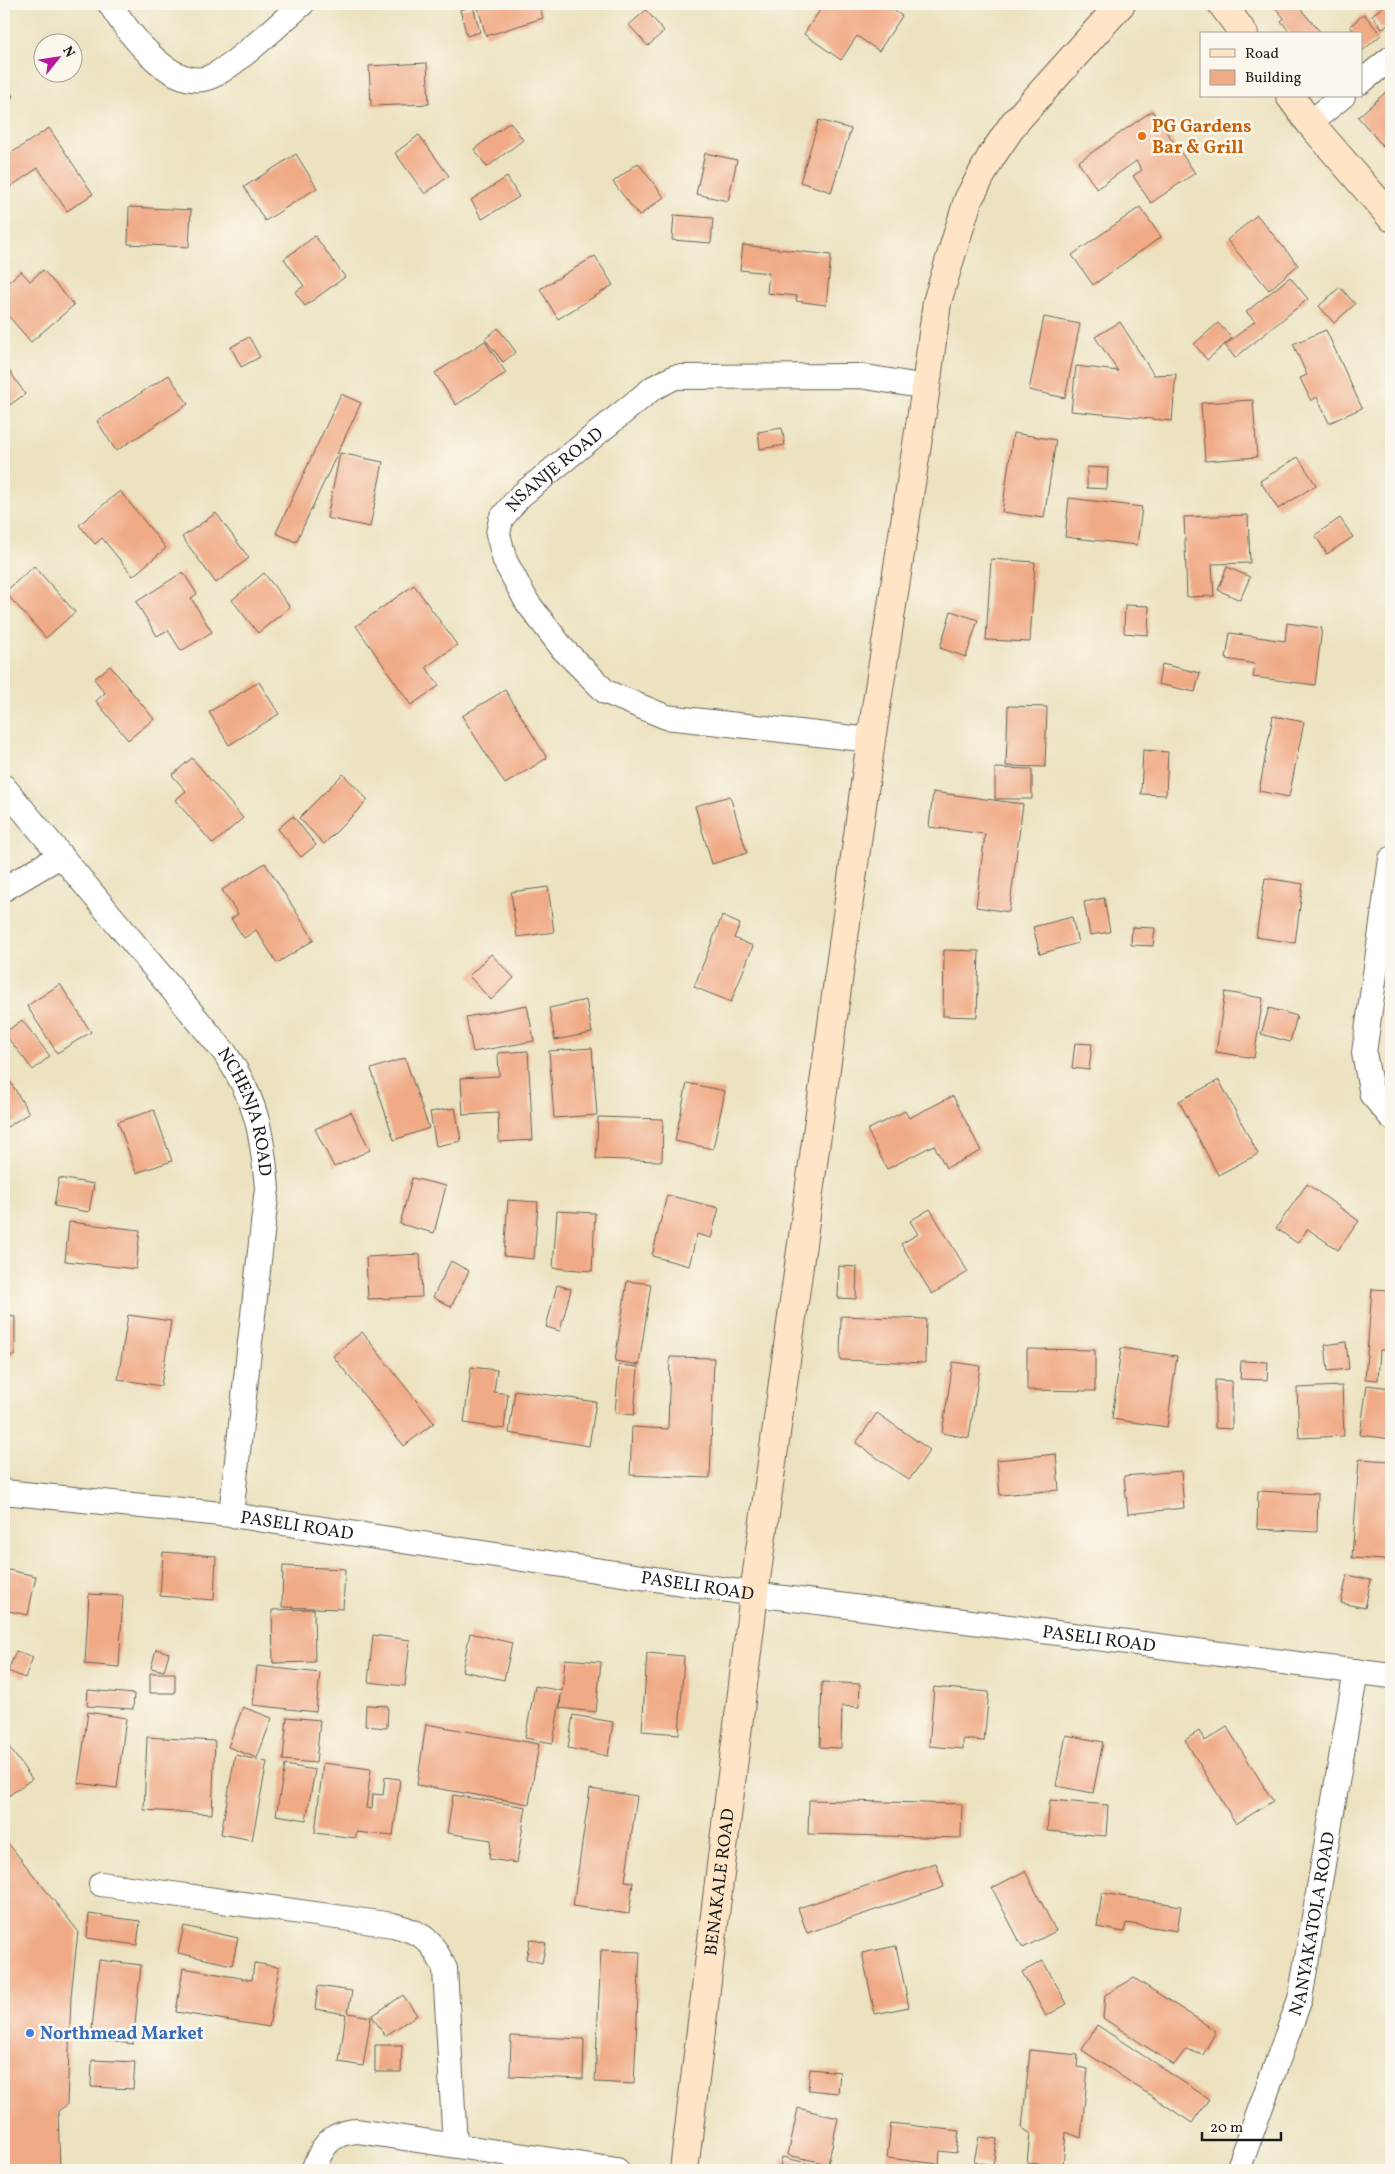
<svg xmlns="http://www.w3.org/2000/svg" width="1395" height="2174" viewBox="0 0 1395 2174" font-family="Vollkorn,serif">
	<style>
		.building { fill: #f0aa86 }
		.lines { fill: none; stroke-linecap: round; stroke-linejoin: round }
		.street-casing { stroke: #656155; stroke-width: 26 }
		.secondary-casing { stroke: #656155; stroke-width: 30 }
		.street { stroke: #fff; stroke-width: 24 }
		.secondary { stroke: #ffe4c6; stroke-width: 28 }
		.food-dot { fill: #e8710a; stroke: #fbf7ec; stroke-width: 2 }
		.shop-dot { fill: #3f7fe0; stroke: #fbf7ec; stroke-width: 2 }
		.labels { text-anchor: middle; stroke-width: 5; stroke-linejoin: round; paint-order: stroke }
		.food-label { font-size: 18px; font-weight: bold; fill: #c56008; stroke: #fbf7ec; text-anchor: start }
		.street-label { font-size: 18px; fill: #1c1c1c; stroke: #fbf7ec }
		.shop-label { font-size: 18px; font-weight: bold; fill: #366cbe; stroke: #fbf7ec; text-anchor: start }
	</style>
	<rect width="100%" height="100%" fill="#fbf7ec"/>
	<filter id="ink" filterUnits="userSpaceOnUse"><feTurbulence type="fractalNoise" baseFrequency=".02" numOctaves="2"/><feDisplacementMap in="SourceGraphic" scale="10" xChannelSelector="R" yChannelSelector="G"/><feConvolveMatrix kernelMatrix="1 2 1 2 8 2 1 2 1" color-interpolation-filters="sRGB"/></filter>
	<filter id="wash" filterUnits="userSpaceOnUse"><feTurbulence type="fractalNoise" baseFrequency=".0096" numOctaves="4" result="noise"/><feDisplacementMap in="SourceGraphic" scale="20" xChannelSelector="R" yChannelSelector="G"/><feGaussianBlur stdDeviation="1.12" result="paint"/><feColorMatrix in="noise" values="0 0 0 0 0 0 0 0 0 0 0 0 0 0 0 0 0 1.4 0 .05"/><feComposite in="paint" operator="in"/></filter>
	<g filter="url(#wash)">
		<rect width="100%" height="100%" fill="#ece2c0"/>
		<g id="blocks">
			<path class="building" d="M 477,4 L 539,4 L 543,18 L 486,36 Z
				M 824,4 L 885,4 L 902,16 L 879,51 L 857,36 L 841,60 L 804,34 Z
				M 1272,4 L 1296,4 L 1322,34 L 1291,34 L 1281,21 L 1284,18 Z
				M 1387,4 L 1391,11 L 1391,23 L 1382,29 L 1372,15 Z
				M 473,6 L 480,32 L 467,36 L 460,10 Z
				M 646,10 L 664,31 L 648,46 L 629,25 Z
				M 1364,14 L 1381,35 L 1361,52 L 1361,34 L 1349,34 L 1353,30 L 1350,26 Z
				M 427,63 L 429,104 L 371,106 L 369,66 Z
				M 4,84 L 13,96 L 4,104 Z
				M 1387,91 L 1391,96 L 1391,164 L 1384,156 L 1388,152 L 1358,117 Z
				M 1152,111 L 1195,173 L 1151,203 L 1133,176 L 1142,170 L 1136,161 L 1097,189 L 1078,162 Z
				M 819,120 L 851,129 L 831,192 L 800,182 Z
				M 510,122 L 523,140 L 487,167 L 474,149 Z
				M 49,128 L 93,194 L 67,211 L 38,168 L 4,191 L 4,158 Z
				M 419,135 L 449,176 L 425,194 L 395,153 Z
				M 705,153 L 737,160 L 728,201 L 696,194 Z
				M 296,154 L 317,188 L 265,221 L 244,187 Z
				M 638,163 L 664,197 L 639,216 L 613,182 Z
				M 507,177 L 519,197 L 482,219 L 471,200 Z
				M 129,207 L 191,210 L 189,247 L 128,244 Z
				M 1140,207 L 1161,237 L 1093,285 L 1072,255 Z
				M 674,215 L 713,218 L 711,243 L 672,240 Z
				M 1257,215 L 1298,265 L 1269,290 L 1227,240 Z
				M 315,236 L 345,277 L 305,306 L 295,292 L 304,286 L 284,259 Z
				M 743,245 L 831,255 L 826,305 L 796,301 L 797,296 L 767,293 L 769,273 L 740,270 Z
				M 595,256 L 613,285 L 558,319 L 540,289 Z
				M 43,270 L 74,305 L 31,342 L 4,311 L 4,286 L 21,271 L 30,281 Z
				M 1290,277 L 1308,299 L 1235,358 L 1225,345 L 1255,321 L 1246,312 Z
				M 1340,287 L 1355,304 L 1334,323 L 1319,306 Z
				M 1044,317 L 1080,324 L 1065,398 L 1029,390 Z
				M 1120,322 L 1154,375 L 1176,374 L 1172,421 L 1071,411 L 1076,366 L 1118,371 L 1095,337 Z
				M 1218,323 L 1232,338 L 1207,360 L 1194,344 Z
				M 498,328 L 516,352 L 503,362 L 485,339 Z
				M 1326,330 L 1362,408 L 1329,423 L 1317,397 L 1311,401 L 1300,378 L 1307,375 L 1293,344 Z
				M 249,337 L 260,357 L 241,367 L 231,347 Z
				M 485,341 L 506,373 L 456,405 L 435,373 Z
				M 5,364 L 25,394 L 4,409 L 4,366 Z
				M 169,375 L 188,404 L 116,451 L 97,421 Z
				M 341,394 L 361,403 L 296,542 L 276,533 Z
				M 1253,400 L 1257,457 L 1205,461 L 1201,403 Z
				M 782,428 L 785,445 L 760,449 L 758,432 Z
				M 1013,433 L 1056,440 L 1044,518 L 1002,512 Z
				M 340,453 L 383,462 L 370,527 L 327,518 Z
				M 1298,457 L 1316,485 L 1278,509 L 1260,481 Z
				M 1087,467 L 1108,468 L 1107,489 L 1087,488 Z
				M 120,491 L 166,548 L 133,576 L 102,538 L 95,544 L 79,525 Z
				M 1069,498 L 1142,507 L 1137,545 L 1065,537 Z
				M 216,513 L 249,558 L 216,583 L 182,537 Z
				M 1248,515 L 1250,563 L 1212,564 L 1214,596 L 1187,597 L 1184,517 Z
				M 1340,518 L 1353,537 L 1327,554 L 1315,535 Z
				M 991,559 L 1035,562 L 1030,642 L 986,640 Z
				M 34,566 L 75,612 L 46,638 L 5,592 Z
				M 1227,567 L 1250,577 L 1240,600 L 1218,590 Z
				M 183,572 L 197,594 L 191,598 L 212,632 L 181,651 L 168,630 L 157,636 L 136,602 Z
				M 264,573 L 290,607 L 258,633 L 232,600 Z
				M 414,585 L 457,645 L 426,667 L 439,686 L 411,705 L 356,626 Z
				M 1125,605 L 1149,606 L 1148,635 L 1124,633 Z
				M 951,611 L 978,620 L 966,657 L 940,648 Z
				M 1287,623 L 1322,628 L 1315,685 L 1253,677 L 1255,664 L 1226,659 L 1230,633 L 1285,641 Z
				M 1162,664 L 1200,673 L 1195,692 L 1158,684 Z
				M 110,666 L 154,719 L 128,740 L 96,701 L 105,693 L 94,679 Z
				M 259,682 L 279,714 L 229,745 L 209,712 Z
				M 505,690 L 547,758 L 505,784 L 462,716 Z
				M 1008,706 L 1047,707 L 1045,767 L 1006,766 Z
				M 1273,716 L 1304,722 L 1289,797 L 1259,791 Z
				M 1143,750 L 1168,752 L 1166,795 L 1141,794 Z
				M 192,758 L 243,818 L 213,844 L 175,800 L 186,791 L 172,775 Z
				M 995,768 L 1032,769 L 1032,799 L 995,799 Z
				M 343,774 L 368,800 L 324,844 L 299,818 Z
				M 933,792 L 1023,804 L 1009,912 L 976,907 L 985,834 L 929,827 Z
				M 730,796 L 747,853 L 712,864 L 695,806 Z
				M 293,816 L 316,845 L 301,857 L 278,829 Z
				M 265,863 L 314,940 L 277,963 L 256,930 L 244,938 L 231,919 L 238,914 L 222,890 Z
				M 1265,878 L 1303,884 L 1295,943 L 1256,937 Z
				M 548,887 L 554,932 L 517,937 L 511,892 Z
				M 1104,898 L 1110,932 L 1090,935 L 1084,902 Z
				M 722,916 L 740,924 L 734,938 L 753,946 L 731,1002 L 694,987 Z
				M 1072,917 L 1078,943 L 1040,954 L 1033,927 Z
				M 1132,927 L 1155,928 L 1153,946 L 1131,945 Z
				M 944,950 L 979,951 L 977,1017 L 943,1016 Z
				M 491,954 L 514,978 L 491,1000 L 469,976 Z
				M 60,984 L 91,1032 L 57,1053 L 27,1006 Z
				M 1225,992 L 1263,998 L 1254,1058 L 1216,1052 Z
				M 586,1000 L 592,1033 L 555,1040 L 549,1008 Z
				M 527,1005 L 534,1041 L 473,1052 L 466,1017 Z
				M 1269,1008 L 1297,1016 L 1290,1042 L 1261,1034 Z
				M 22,1020 L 50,1056 L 33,1070 L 4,1033 Z
				M 1075,1043 L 1092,1044 L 1089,1070 L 1072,1068 Z
				M 592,1048 L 597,1115 L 554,1118 L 549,1051 Z
				M 528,1051 L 533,1140 L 499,1142 L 498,1113 L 463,1115 L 461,1078 L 499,1076 L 498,1053 Z
				M 405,1058 L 429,1128 L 394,1140 L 371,1069 Z
				M 4,1071 L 29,1113 L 4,1129 Z
				M 1219,1080 L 1258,1154 L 1218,1175 L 1179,1101 Z
				M 687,1083 L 725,1091 L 713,1149 L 675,1141 Z
				M 953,1096 L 981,1151 L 946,1168 L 934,1145 L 887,1169 L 867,1130 L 905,1111 L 909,1118 Z
				M 455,1108 L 461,1141 L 436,1146 L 430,1112 Z
				M 154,1110 L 172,1161 L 136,1173 L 118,1122 Z
				M 351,1112 L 370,1150 L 334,1167 L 315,1129 Z
				M 598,1117 L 663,1119 L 662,1161 L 596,1159 Z
				M 59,1178 L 94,1184 L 89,1212 L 54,1206 Z
				M 412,1178 L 446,1186 L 434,1233 L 400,1224 Z
				M 1307,1184 L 1359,1221 L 1338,1250 L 1308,1229 L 1297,1243 L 1276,1228 Z
				M 667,1195 L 719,1208 L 711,1238 L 697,1234 L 689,1266 L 652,1256 Z
				M 508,1200 L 538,1202 L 534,1259 L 504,1256 Z
				M 930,1209 L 968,1272 L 932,1294 L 901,1244 L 918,1234 L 910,1221 Z
				M 557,1211 L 595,1213 L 592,1271 L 553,1268 Z
				M 69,1222 L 140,1230 L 136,1269 L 65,1261 Z
				M 420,1254 L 422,1297 L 368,1299 L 366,1257 Z
				M 451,1261 L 469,1271 L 451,1307 L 433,1297 Z
				M 839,1266 L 857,1267 L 856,1299 L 838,1298 Z
				M 627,1281 L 651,1284 L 639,1365 L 615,1361 Z
				M 557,1285 L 571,1289 L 560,1331 L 546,1327 Z
				M 1372,1289 L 1391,1290 L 1391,1351 L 1380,1350 L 1378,1380 L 1365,1379 Z
				M 128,1315 L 171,1321 L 161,1386 L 118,1379 Z
				M 4,1316 L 15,1317 L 15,1356 L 4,1356 Z
				M 841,1316 L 926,1319 L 925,1363 L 840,1360 Z
				M 362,1332 L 434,1423 L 404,1446 L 333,1356 Z
				M 1346,1342 L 1349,1369 L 1328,1371 L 1325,1345 Z
				M 1121,1348 L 1177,1356 L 1167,1427 L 1112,1419 Z
				M 1027,1349 L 1095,1350 L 1095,1391 L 1027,1390 Z
				M 670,1357 L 714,1358 L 710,1478 L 630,1475 L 632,1427 L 668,1429 Z
				M 1241,1361 L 1268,1362 L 1267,1380 L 1240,1379 Z
				M 953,1362 L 980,1366 L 969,1438 L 942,1433 Z
				M 619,1365 L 638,1367 L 634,1415 L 615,1413 Z
				M 471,1367 L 497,1370 L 494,1392 L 508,1394 L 504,1429 L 464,1423 Z
				M 1215,1380 L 1232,1381 L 1232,1429 L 1215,1428 Z
				M 1367,1385 L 1391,1388 L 1391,1439 L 1360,1435 Z
				M 1342,1386 L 1344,1436 L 1299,1438 L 1297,1388 Z
				M 515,1390 L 596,1402 L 589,1446 L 509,1433 Z
				M 877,1413 L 930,1450 L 909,1480 L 856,1443 Z
				M 1056,1454 L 1059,1490 L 1000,1495 L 997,1460 Z
				M 1359,1459 L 1391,1461 L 1387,1560 L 1352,1558 Z
				M 1181,1471 L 1184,1508 L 1128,1514 L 1124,1476 Z
				M 1258,1491 L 1318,1494 L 1317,1532 L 1257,1529 Z
				M 163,1552 L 216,1556 L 214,1600 L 160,1596 Z
				M 283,1566 L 345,1569 L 343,1609 L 282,1607 Z
				M 4,1569 L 36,1576 L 28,1615 L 4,1610 Z
				M 1347,1575 L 1371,1580 L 1365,1608 L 1341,1603 Z
				M 89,1594 L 123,1596 L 119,1667 L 85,1664 Z
				M 314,1609 L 315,1662 L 273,1663 L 272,1610 Z
				M 470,1633 L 512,1643 L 504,1680 L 462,1671 Z
				M 4,1635 L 7,1635 L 6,1673 L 4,1673 Z
				M 373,1635 L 410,1640 L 405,1686 L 368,1682 Z
				M 156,1649 L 169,1653 L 164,1671 L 151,1668 Z
				M 16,1651 L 33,1657 L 25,1678 L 8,1671 Z
				M 647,1653 L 684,1656 L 679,1734 L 642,1731 Z
				M 565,1659 L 601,1662 L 596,1712 L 560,1708 L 561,1694 L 553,1743 L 525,1738 L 535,1686 L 562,1691 Z
				M 257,1666 L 320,1673 L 316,1712 L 253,1705 Z
				M 150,1673 L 175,1673 L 175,1693 L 150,1693 Z
				M 822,1682 L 860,1684 L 859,1707 L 842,1706 L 841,1748 L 820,1747 Z
				M 934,1687 L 989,1692 L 984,1741 L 963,1739 L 963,1749 L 929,1746 Z
				M 88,1690 L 134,1694 L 133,1709 L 87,1706 Z
				M 366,1705 L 388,1706 L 387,1728 L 365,1726 Z
				M 243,1707 L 272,1718 L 257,1758 L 228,1747 Z
				M 88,1712 L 126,1718 L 117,1788 L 78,1783 Z
				M 573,1715 L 613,1722 L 608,1756 L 568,1748 Z
				M 287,1717 L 320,1720 L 316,1763 L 283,1760 Z
				M 426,1724 L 539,1744 L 529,1804 L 417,1785 Z
				M 1227,1727 L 1273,1801 L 1236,1824 L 1185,1740 L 1199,1731 L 1205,1741 Z
				M 1066,1735 L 1103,1742 L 1093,1793 L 1056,1786 Z
				M 147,1737 L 215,1741 L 212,1814 L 144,1810 Z
				M 4,1740 L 32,1779 L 4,1799 Z
				M 235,1755 L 267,1762 L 252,1840 L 221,1834 Z
				M 323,1763 L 371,1769 L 366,1808 L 372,1809 L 373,1794 L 383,1795 L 385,1777 L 400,1779 L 393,1836 L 356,1832 L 356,1838 L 315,1833 Z
				M 285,1765 L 315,1770 L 306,1820 L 276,1815 Z
				M 590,1789 L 637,1796 L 625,1881 L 633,1882 L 629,1914 L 573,1906 Z
				M 453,1795 L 526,1807 L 517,1863 L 489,1859 L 491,1840 L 447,1833 Z
				M 809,1800 L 962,1804 L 961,1838 L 808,1834 Z
				M 1050,1800 L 1108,1805 L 1106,1836 L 1047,1831 Z
				M 4,1838 L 78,1931 L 71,1996 L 67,2105 L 58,2111 L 60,2170 L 4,2170 Z
				M 936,1863 L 944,1887 L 807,1933 L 798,1908 Z
				M 1025,1871 L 1056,1931 L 1023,1948 L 992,1888 Z
				M 1102,1893 L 1181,1906 L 1177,1931 L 1126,1923 L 1124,1932 L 1097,1927 Z
				M 89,1914 L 140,1921 L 137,1945 L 87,1938 Z
				M 184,1926 L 238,1938 L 232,1965 L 178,1953 Z
				M 530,1939 L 546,1943 L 542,1963 L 526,1959 Z
				M 896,1946 L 909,2007 L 875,2014 L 862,1953 Z
				M 601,1950 L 640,1952 L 634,2084 L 595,2082 Z
				M 99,1960 L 141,1965 L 133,2044 L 91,2039 Z
				M 1043,1961 L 1067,2004 L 1046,2016 L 1022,1972 Z
				M 254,1963 L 279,1967 L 269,2027 L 176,2012 L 183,1968 L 252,1980 Z
				M 1134,1978 L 1216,2031 L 1203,2055 L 1186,2049 L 1174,2065 L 1103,2018 L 1105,1995 Z
				M 318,1986 L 352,1991 L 348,2013 L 371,2017 L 363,2066 L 339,2062 L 346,2014 L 315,2009 Z
				M 403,1995 L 417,2015 L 385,2036 L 372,2016 Z
				M 1097,2025 L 1209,2099 L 1192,2123 L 1082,2050 Z
				M 511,2036 L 584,2039 L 583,2079 L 510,2076 Z
				M 375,2045 L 402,2045 L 401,2072 L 375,2072 Z
				M 1030,2050 L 1078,2055 L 1077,2067 L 1088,2069 L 1081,2138 L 1066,2132 L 1063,2166 L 1027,2163 L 1030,2133 L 1022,2128 Z
				M 92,2060 L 135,2062 L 133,2089 L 91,2087 Z
				M 810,2069 L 840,2072 L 838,2093 L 808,2090 Z
				M 798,2108 L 838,2118 L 828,2164 L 788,2155 Z
				M 891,2123 L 959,2131 L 956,2153 L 940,2151 L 939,2164 L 887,2158 Z
				M 979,2137 L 997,2139 L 993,2166 L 974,2161 Z
				M 782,2157 L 815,2165 L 814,2170 L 779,2170 Z"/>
		</g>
	</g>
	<g filter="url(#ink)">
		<use href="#blocks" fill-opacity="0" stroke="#656155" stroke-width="1"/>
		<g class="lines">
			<g class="street-casing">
				<g id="street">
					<path d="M 110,4 C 127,31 169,89 207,78 C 229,72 282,21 302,4"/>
					<path d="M 1361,82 L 1391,58"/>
					<path d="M 1310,123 L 1343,96"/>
					<path id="s1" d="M 871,740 L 666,717 L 606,692 L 563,649 L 527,602 L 505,561 L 498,534 L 501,519 L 520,496 L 653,388 L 675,377 L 860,376 L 926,387"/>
					<path id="s2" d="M 4,787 L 225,1053 C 257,1101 262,1132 267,1188 L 231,1515"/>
					<path d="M 1391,859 L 1364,1053 L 1372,1095 L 1391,1117"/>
					<path d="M 4,889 L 60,856"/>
					<path id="s3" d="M 4,1492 L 231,1515 L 754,1594 L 1391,1676"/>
					<path d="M 101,1884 L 393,1925 C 424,1933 432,1940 445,1969 L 455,2145"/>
					<path d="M 313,2170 C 322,2147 329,2133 357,2131 L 617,2170"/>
					<path id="s4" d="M 1238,2170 L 1300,1999 L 1356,1671"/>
				</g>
			</g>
			<g class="secondary-casing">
				<g id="secondary">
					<path d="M 1222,4 L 1244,34"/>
					<path d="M 1290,96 L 1310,123 L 1391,217"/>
					<path id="s5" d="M 684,2170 L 754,1594 L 871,740 L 926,387 L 937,302 L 968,200 L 991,157 L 1014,123 L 1121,4"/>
				</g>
			</g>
			<use href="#street" class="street"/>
			<use href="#secondary" class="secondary"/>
		</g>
	</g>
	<circle class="food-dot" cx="1142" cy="136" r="5"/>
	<circle class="shop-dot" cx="30" cy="2033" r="5"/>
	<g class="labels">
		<g class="food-label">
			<text x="1152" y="132">PG Gardens<tspan x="1152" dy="21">Bar &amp; Grill</tspan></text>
		</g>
		<g class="street-label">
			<text dy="6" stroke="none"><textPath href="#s1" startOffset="554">NSANJE ROAD</textPath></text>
			<text dy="6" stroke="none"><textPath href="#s2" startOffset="409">NCHENJA ROAD</textPath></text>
			<text dy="6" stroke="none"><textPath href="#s3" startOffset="295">PASELI ROAD</textPath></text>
			<text dy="6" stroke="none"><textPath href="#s3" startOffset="700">PASELI ROAD</textPath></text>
			<text dy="6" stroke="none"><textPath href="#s3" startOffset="1105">PASELI ROAD</textPath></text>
			<text dy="6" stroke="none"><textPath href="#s5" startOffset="290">BENAKALE ROAD</textPath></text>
			<text dy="6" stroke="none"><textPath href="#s4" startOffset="258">NANYAKATOLA ROAD</textPath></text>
		</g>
		<g class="shop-label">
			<text x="40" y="2039">Northmead Market</text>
		</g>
	</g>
	<rect width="1395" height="2174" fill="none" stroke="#fbf7ec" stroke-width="20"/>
	<rect x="1200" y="32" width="162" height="65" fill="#fbf7ec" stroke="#a29f99"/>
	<rect x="1210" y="49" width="25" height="8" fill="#ffe4c6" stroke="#a29f99"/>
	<text x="1245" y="58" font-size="15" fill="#1c1c1c">Road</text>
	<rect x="1210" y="70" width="25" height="15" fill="#f0aa86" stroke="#a29f99"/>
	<text x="1245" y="82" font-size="15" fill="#1c1c1c">Building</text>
	<g transform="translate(58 58) rotate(60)"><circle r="24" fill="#fbf7ec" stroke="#a29f99"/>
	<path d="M0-4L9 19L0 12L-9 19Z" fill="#b5179e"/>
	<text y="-8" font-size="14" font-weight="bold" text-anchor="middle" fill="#1c1c1c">N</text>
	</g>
	<path d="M1202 2132v8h79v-8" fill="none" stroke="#1c1c1c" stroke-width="2.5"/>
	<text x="1210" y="2132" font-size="15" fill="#1c1c1c" stroke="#fbf7ec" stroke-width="4" paint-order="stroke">20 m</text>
</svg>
